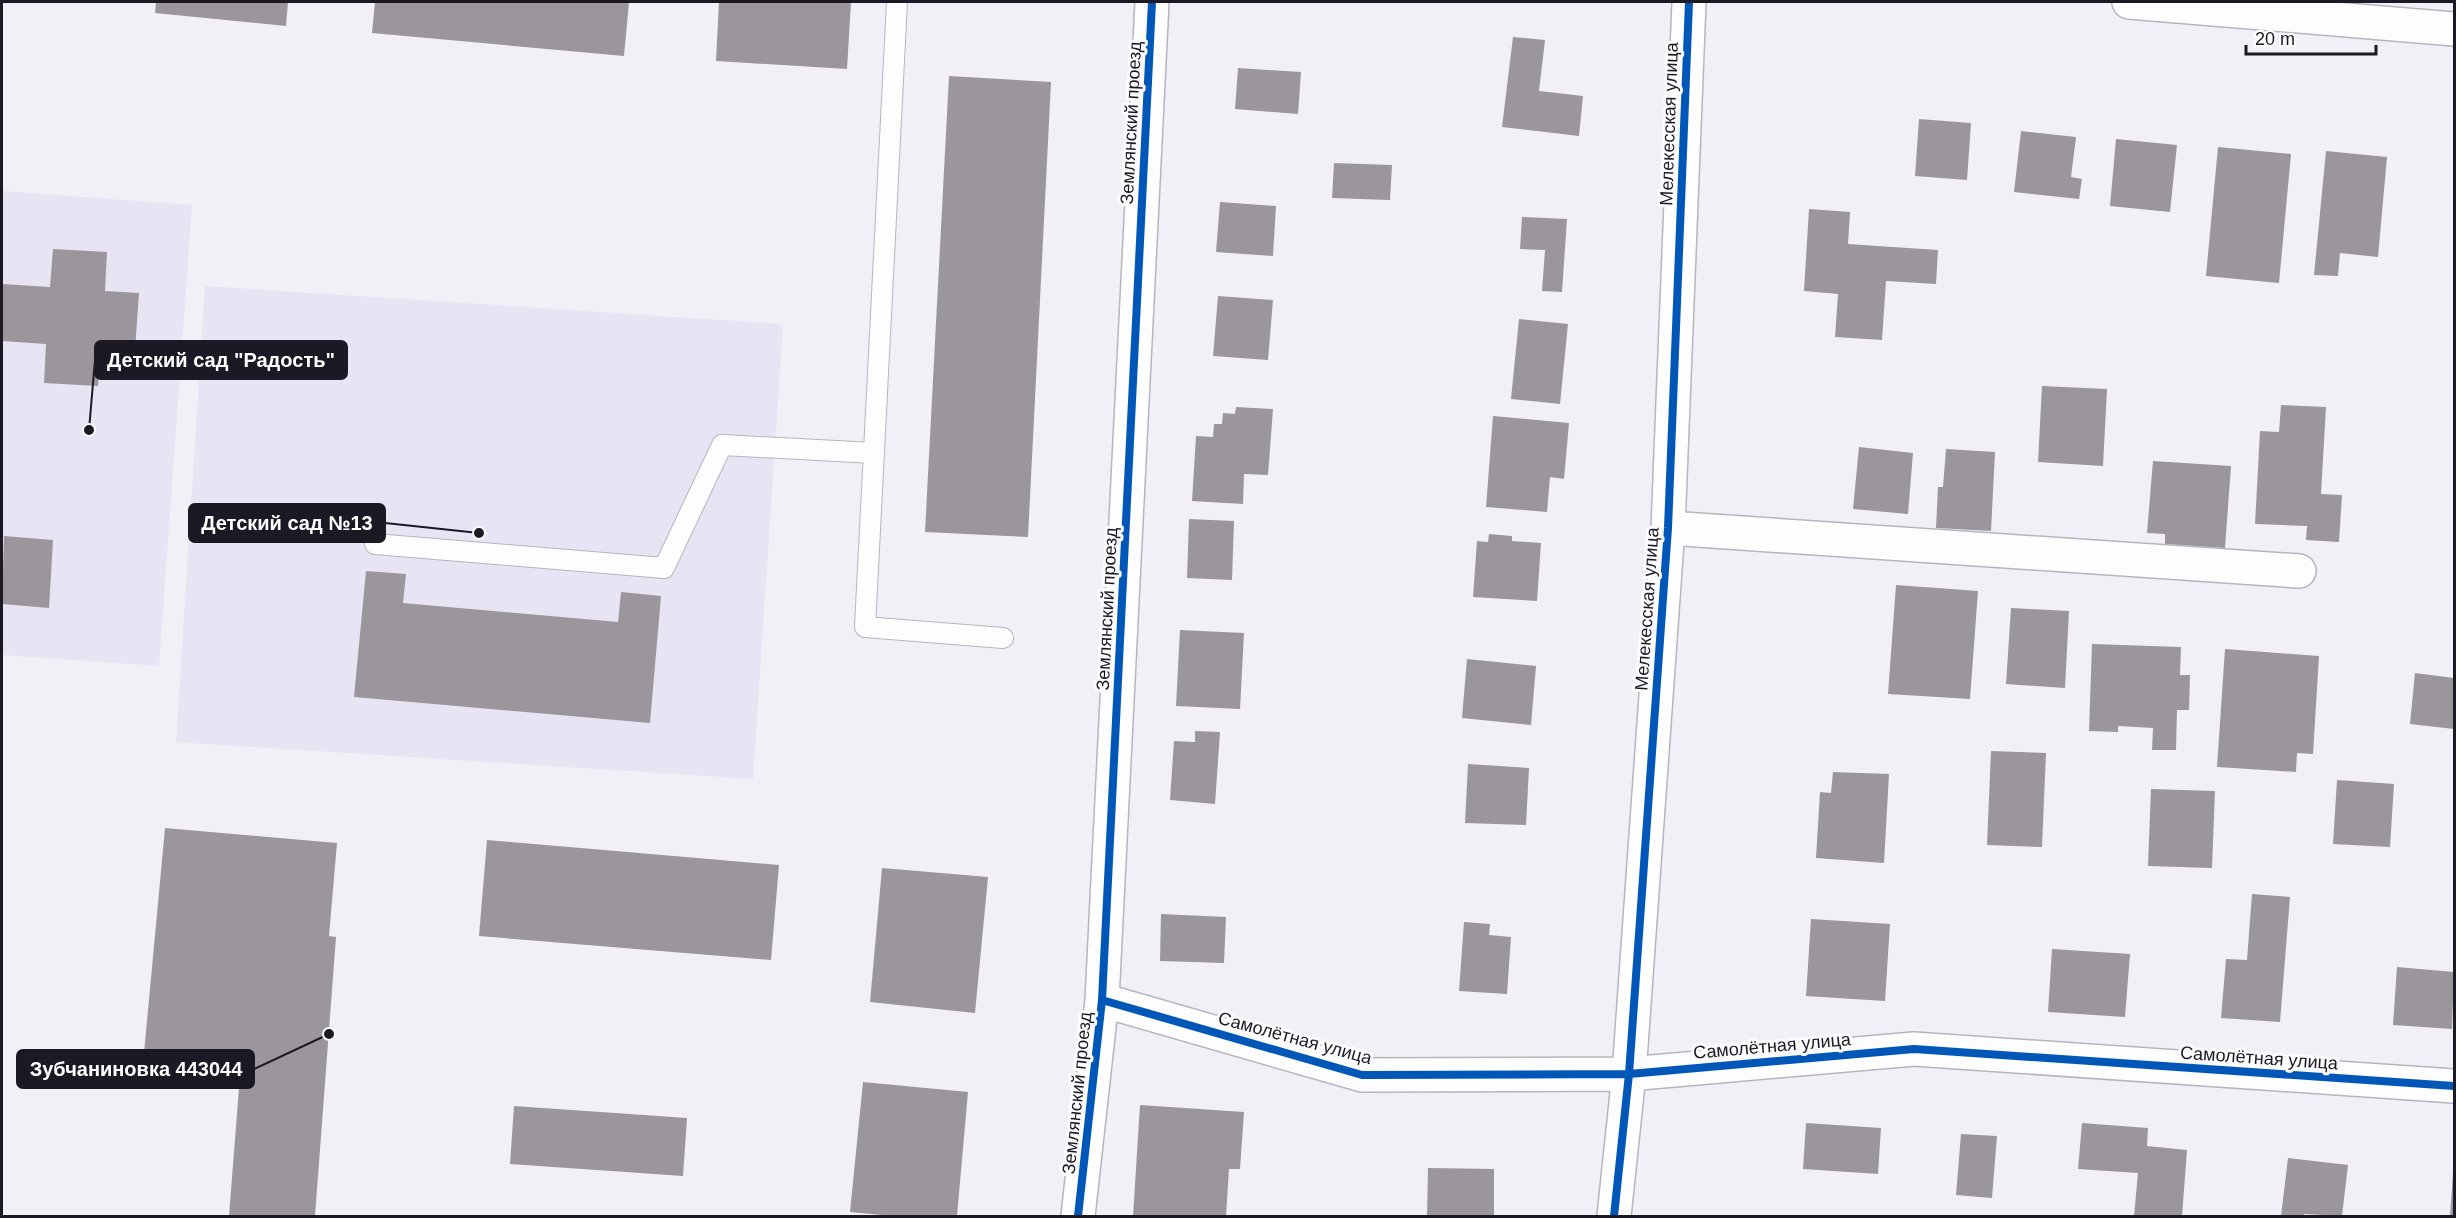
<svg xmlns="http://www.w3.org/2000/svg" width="2456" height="1218" viewBox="0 0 2456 1218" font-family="Helvetica,sans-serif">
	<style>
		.education { fill: #e7e4f3 }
		.building { fill: #9b969c }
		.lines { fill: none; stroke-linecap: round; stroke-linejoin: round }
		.service-casing { stroke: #b6b5be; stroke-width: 22 }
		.minor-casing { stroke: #b6b5be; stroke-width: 36 }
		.service { stroke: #fdfdfe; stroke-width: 20 }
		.minor { stroke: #fdfdfe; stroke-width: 33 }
		.cycleway-casing { stroke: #fcfcfc; stroke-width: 11 }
		.cycleway { stroke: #0057b8; stroke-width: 8 }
		.labels { text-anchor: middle; stroke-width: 6; stroke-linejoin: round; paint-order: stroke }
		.street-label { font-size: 18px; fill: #1b1924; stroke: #fcfcfc }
		.leader { fill: none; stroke: #1b1924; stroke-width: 2 }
		.callout-dot { fill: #1b1924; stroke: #fcfcfc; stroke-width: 2 }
		.callout { fill: #1b1924; stroke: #1b1924; stroke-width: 2 }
		.callout-label { font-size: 20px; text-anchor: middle; font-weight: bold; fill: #fff }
	</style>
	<rect width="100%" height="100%" fill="#f1f0f7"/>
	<path class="education" d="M 2,191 L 192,205 L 159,666 L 2,655 Z
		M 205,286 L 783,324 L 753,779 L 176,742 Z"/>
	<path class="building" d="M 156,2 L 288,2 L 286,26 L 155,13 Z
		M 375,2 L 629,2 L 624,56 L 372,33 Z
		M 719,2 L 851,2 L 847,69 L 716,61 Z
		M 1513,37 L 1545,40 L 1539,91 L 1583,96 L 1579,136 L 1502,127 Z
		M 1238,68 L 1301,72 L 1298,114 L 1235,109 Z
		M 949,76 L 1051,82 L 1028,537 L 925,532 Z
		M 1919,119 L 1971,123 L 1967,180 L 1915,176 Z
		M 2021,131 L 2076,137 L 2071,177 L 2082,179 L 2079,199 L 2014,192 Z
		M 2116,139 L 2177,145 L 2170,212 L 2110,206 Z
		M 2218,147 L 2291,154 L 2279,283 L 2206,276 Z
		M 2326,151 L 2387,157 L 2378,257 L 2340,253 L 2338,276 L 2314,275 Z
		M 1334,163 L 1392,165 L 1390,200 L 1332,198 Z
		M 1220,202 L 1276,206 L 1273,256 L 1216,252 Z
		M 1809,209 L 1850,212 L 1848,244 L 1938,250 L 1936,284 L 1886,281 L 1882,340 L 1835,337 L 1838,294 L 1804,291 Z
		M 1522,217 L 1567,219 L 1562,292 L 1542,291 L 1545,250 L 1520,249 Z
		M 53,249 L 107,252 L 105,291 L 139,293 L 135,350 L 101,348 L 98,386 L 44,383 L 46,344 L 2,341 L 2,284 L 50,287 Z
		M 1218,296 L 1273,300 L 1268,360 L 1213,356 Z
		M 1519,319 L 1568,324 L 1560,404 L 1511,399 Z
		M 2042,386 L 2107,389 L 2103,466 L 2038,462 Z
		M 2281,405 L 2326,407 L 2321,494 L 2342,495 L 2339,542 L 2306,540 L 2307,526 L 2255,524 L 2260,431 L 2279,432 Z
		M 1236,407 L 1273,409 L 1268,475 L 1244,474 L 1243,504 L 1192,501 L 1196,436 L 1213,437 L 1214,424 L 1222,424 L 1223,413 L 1235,414 Z
		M 1493,416 L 1569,423 L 1564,479 L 1550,477 L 1547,512 L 1486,507 Z
		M 1859,447 L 1913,453 L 1908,514 L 1853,509 Z
		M 1946,449 L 1995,452 L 1991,531 L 1936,528 L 1938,487 L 1943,487 Z
		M 2153,461 L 2231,466 L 2225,548 L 2165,544 L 2165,534 L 2147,533 Z
		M 1189,519 L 1234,521 L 1232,580 L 1187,578 Z
		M 1489,534 L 1512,536 L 1512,541 L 1541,543 L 1537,601 L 1473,597 L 1477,541 L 1488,542 Z
		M 4,536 L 53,540 L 49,608 L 2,604 Z
		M 366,571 L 406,574 L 403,603 L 618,622 L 621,592 L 661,596 L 650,723 L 354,697 Z
		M 1896,585 L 1978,591 L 1970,699 L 1888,694 Z
		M 2011,608 L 2069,611 L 2065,688 L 2006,684 Z
		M 1180,630 L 1244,633 L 1240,709 L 1176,706 Z
		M 2092,644 L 2181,647 L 2180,675 L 2190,675 L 2189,710 L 2177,710 L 2176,750 L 2152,750 L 2153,728 L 2118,726 L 2118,732 L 2089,731 Z
		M 2225,649 L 2319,656 L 2313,754 L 2297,753 L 2296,772 L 2217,767 Z
		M 1467,659 L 1536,666 L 1531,725 L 1462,718 Z
		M 2415,673 L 2454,678 L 2454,729 L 2410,724 Z
		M 1195,731 L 1220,732 L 1215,804 L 1170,800 L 1174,741 L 1195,742 Z
		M 1991,751 L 2046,753 L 2042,847 L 1987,845 Z
		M 1468,764 L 1529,768 L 1526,825 L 1465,823 Z
		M 1833,772 L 1889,774 L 1884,863 L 1816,858 L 1820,792 L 1831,793 Z
		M 2337,780 L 2394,784 L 2390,847 L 2333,844 Z
		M 2151,789 L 2215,791 L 2212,868 L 2148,866 Z
		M 165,828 L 337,843 L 329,936 L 336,937 L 315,1216 L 229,1216 L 241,1062 L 144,1053 Z
		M 487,840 L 779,865 L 771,960 L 479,936 Z
		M 882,868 L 988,877 L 975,1013 L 870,1002 Z
		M 2252,894 L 2290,897 L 2280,1022 L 2221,1018 L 2226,959 L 2247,960 Z
		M 1161,914 L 1226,917 L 1224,963 L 1160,961 Z
		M 1811,919 L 1890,924 L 1885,1001 L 1806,996 Z
		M 1464,922 L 1490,924 L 1489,935 L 1511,937 L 1507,994 L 1459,991 Z
		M 2052,949 L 2130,954 L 2125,1017 L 2048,1012 Z
		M 2397,967 L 2454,972 L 2452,1029 L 2393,1025 Z
		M 863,1082 L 968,1092 L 957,1216 L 893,1216 L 850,1212 Z
		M 1140,1105 L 1244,1112 L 1240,1169 L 1229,1169 L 1226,1216 L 1133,1216 Z
		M 514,1106 L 687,1118 L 683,1176 L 510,1164 Z
		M 1806,1123 L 1881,1128 L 1878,1174 L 1803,1169 Z
		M 2082,1123 L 2148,1128 L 2147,1146 L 2187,1150 L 2182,1216 L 2134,1216 L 2138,1173 L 2078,1169 Z
		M 1961,1134 L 1997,1136 L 1992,1198 L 1956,1195 Z
		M 2288,1158 L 2348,1165 L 2342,1216 L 2304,1214 L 2304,1216 L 2281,1216 Z
		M 1428,1168 L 1494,1169 L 1494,1216 L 1427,1216 Z
		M 2453,1172 L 2454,1172 L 2454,1216 L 2450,1216 Z"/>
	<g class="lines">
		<g class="service-casing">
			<path id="service" d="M 897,2 L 865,627 L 1003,638
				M 375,544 L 664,568 L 722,445 L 874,453"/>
		</g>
		<g class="minor-casing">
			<path id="minor" d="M 2129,2 L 2454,29
				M 1668,528 L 2299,571
				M 1102,1000 L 1362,1075 L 1629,1074 L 1914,1049 L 2454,1086
				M 1078,1216 L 1102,1000 L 1152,2
				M 1614,1216 L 1629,1074 L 1668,528 L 1689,2"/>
		</g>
		<use href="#service" class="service"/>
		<use href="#minor" class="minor"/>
		<g class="cycleway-casing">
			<path id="cycleway" d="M 1102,1000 L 1362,1075 L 1629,1074 L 1914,1049 L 2454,1086
				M 1078,1216 L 1102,1000 L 1152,2
				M 1614,1216 L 1629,1074 L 1668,528 L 1689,2"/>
		</g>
		<use href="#cycleway" class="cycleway"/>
	</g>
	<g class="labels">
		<g class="street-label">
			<text transform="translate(1131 123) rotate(-87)" y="6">Землянский проезд</text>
			<text transform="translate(1669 124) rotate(-88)" y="6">Мелекесская улица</text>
			<text transform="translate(1107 609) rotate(-87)" y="6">Землянский проезд</text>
			<text transform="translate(1647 609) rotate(-86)" y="6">Мелекесская улица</text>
			<text transform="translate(1295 1038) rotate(15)" y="6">Самолётная улица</text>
			<text transform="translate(1772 1046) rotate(-5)" y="6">Самолётная улица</text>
			<text transform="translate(2259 1058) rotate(4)" y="6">Самолётная улица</text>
			<text transform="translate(1077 1093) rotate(-84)" y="6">Землянский проезд</text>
		</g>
	</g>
	<path class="leader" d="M89 430L95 360M479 533L385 523M329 1034L254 1069"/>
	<g class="callout-dot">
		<circle cx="89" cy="430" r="6"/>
		<circle cx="479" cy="533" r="6"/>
		<circle cx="329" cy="1034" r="6"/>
	</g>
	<g class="callout">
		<rect x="95" y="341" width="252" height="38" rx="6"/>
		<rect x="189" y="504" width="196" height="38" rx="6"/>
		<rect x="17" y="1050" width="237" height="38" rx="6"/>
	</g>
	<g class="callout-label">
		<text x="221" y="367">Детский сад "Радость"</text>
		<text x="287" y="530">Детский сад №13</text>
		<text x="136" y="1076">Зубчаниновка 443044</text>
	</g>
	<rect width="2456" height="1218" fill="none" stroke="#1b1924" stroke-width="6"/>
	<path d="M2246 45v9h130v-9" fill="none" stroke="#1b1924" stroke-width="3"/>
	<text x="2255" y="45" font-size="18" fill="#1b1924" stroke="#fcfcfc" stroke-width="4.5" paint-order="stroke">20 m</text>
</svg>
